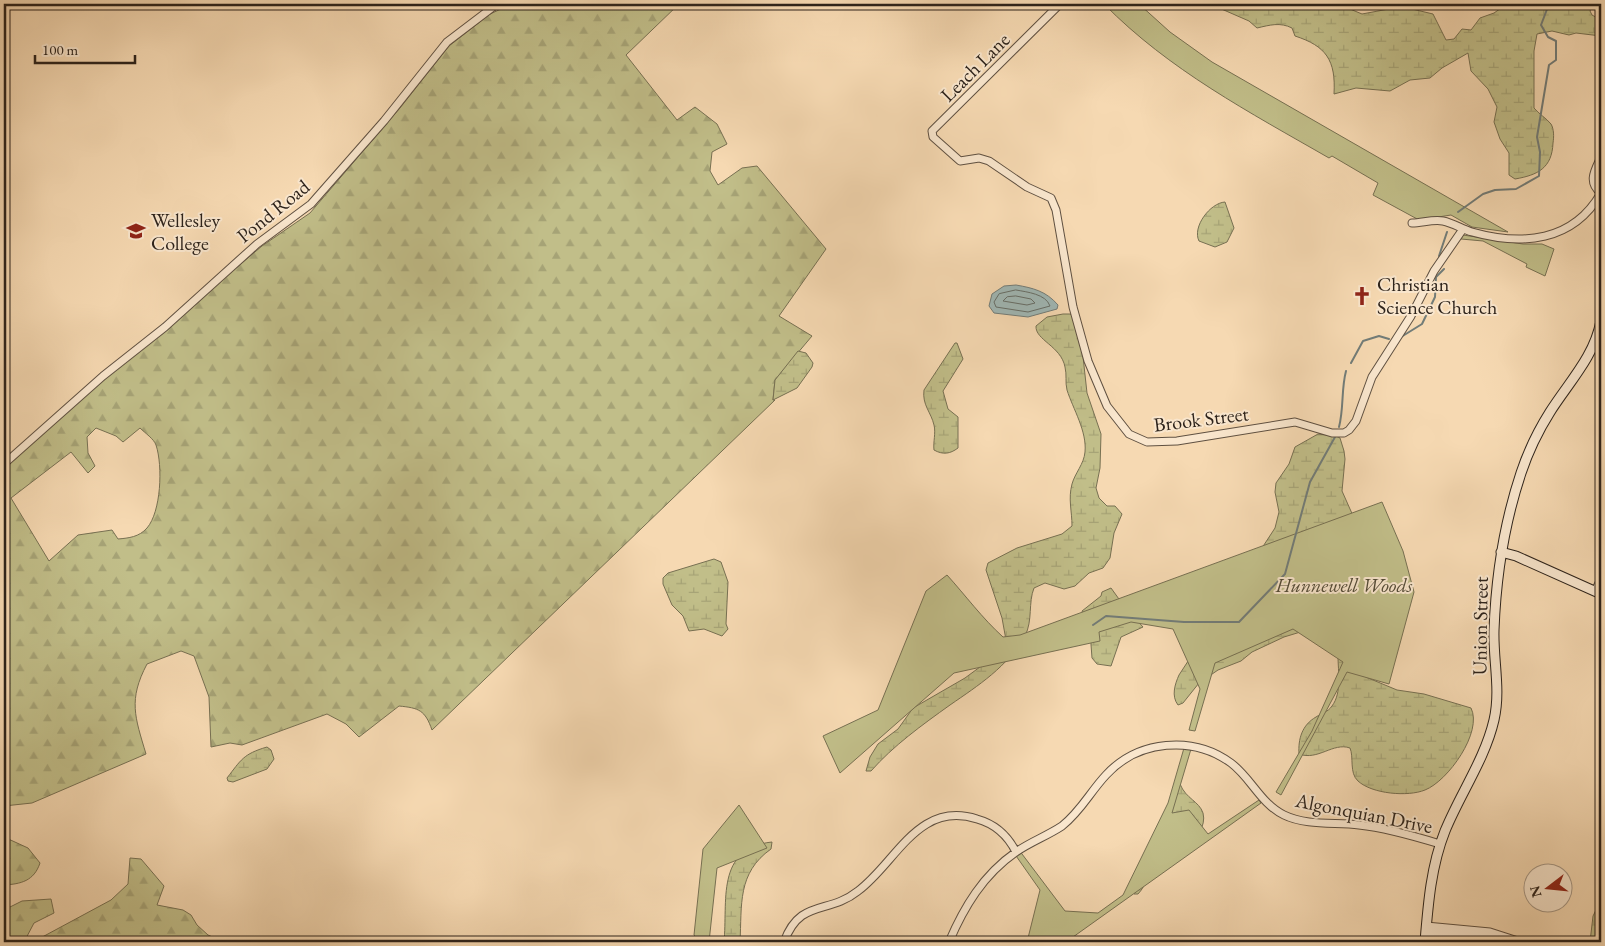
<svg xmlns="http://www.w3.org/2000/svg" width="1605" height="946" viewBox="0 0 1605 946" font-family="'EB Garamond',serif">
	<style>
		.forest { fill: url(#forest-firs); stroke: #777052; fill-rule: evenodd }
		.wetland { fill: url(#wetland-marsh); stroke: #777052 }
		.park { fill: #c1be89; stroke: #777052 }
		.water { fill: #a0b8b6; stroke: #727c78 }
		.lines { fill: none; stroke-linecap: round; stroke-linejoin: round }
		.shore { stroke: #666e68; stroke-width: 1 }
		.stream { stroke: #727c78; stroke-width: 2 }
		.street-casing { stroke: #5f5041; stroke-width: 9 }
		.secondary-casing { stroke: #2d231b; stroke-width: 11 }
		.street { stroke: #f9e6cd; stroke-width: 7 }
		.secondary { stroke: #f9e6cd; stroke-width: 9 }
		.labels { text-anchor: middle; stroke-width: 4; stroke-linejoin: round; paint-order: stroke }
		.street-label { font-size: 20px; fill: #2d231b; stroke: #f9e6cd }
		.poi-label { font-size: 20px; fill: #2d231b; stroke: #f9e6cd; text-anchor: start }
		.park-label { font-size: 20px; font-style: italic; fill: #524a36; stroke: #f9e6cd }
	</style>
	<defs>
		<pattern id="forest-firs" width="22" height="20" patternUnits="userSpaceOnUse" patternTransform="scale(1.25)"><rect width="22" height="20" fill="#c1be89"/><path d="M5 1l3.5 6h-7zM16 11l3.5 6h-7z" fill="#a6a376"/></pattern>
		<pattern id="wetland-marsh" width="20" height="14" patternUnits="userSpaceOnUse" patternTransform="scale(1.25)"><rect width="20" height="14" fill="#c1be89"/><path d="M1 5h8M5 5V1M11 12h8M15 12V8" fill="none" stroke="#a6a376"/></pattern>
	</defs>
	<rect width="100%" height="100%" fill="#f6d9b2"/>
	<filter id="stains"><feTurbulence type="fractalNoise" baseFrequency=".004" numOctaves="4"/><feColorMatrix values="0 0 0 0 .2 0 0 0 0 .09 0 0 0 0 .02 0 0 0 .5 -.17"/></filter>
	<radialGradient id="worn" r=".72"><stop offset=".6" stop-color="#630" stop-opacity="0"/><stop offset="1" stop-color="#630" stop-opacity=".3"/></radialGradient>
	<path class="forest" d="M 512,4 L 679,4 L 626,55 L 677,120 L 695,107 L 717,124 L 727,144 L 712,152 L 710,171 L 718,185 L 742,168 L 757,166 L 826,249 L 779,316 L 812,336 L 775,380 L 773,400 L 775,400 L 432,730 C 425,710 419,708 399,706 L 359,737 L 346,724 L 327,714 L 242,745 L 230,743 L 211,747 L 209,697 L 194,656 L 181,651 L 147,664 C 128,700 135,717 146,754 L 32,803 L 4,806 L 4,591 L 9,581 L 6,552 L 4,550 L 4,469 L 103,380 L 262,246 L 310,213 L 400,108 L 449,46 L 490,14 ZM 96,428 L 116,436 L 123,442 L 140,428 C 145,433 154,439 156,445 C 163,466 161,512 147,528 C 139,537 129,538 118,539 L 112,530 L 78,535 L 49,561 L 11,498 L 71,452 L 88,473 L 95,466 L 88,453 L 87,437 Z
		M 4,837 L 28,848 L 40,863 C 34,881 21,884 4,885 Z
		M 130,858 L 141,859 L 164,886 L 157,905 L 183,910 L 191,915 L 197,925 L 208,935 L 224,942 L 33,942 L 111,900 L 128,884 Z
		M 51,899 L 54,913 L 34,923 L 24,942 L 4,942 L 4,910 L 22,901 Z"/>
	<path class="wetland" d="M 1210,4 L 1338,4 L 1362,14 L 1394,8 L 1412,9 L 1433,14 L 1446,40 L 1454,39 L 1462,29 L 1471,30 L 1480,18 L 1494,13 L 1507,4 L 1593,4 L 1590,11 L 1592,15 L 1601,20 L 1601,36 L 1576,33 L 1569,35 L 1552,31 L 1537,34 L 1534,51 L 1534,108 C 1539,114 1546,118 1551,124 C 1554,129 1554,137 1553,143 C 1552,168 1538,175 1515,179 L 1509,175 L 1509,153 L 1500,139 L 1494,122 L 1497,107 L 1488,89 L 1471,71 L 1468,53 L 1442,68 L 1430,78 L 1410,80 L 1390,91 L 1356,88 L 1334,94 C 1336,60 1326,46 1295,36 L 1292,28 C 1280,22 1270,25 1257,28 L 1249,21 Z
		M 1225,202 L 1234,228 L 1227,242 L 1215,247 L 1199,241 C 1192,227 1210,203 1225,202 Z
		M 1063,314 L 1070,314 L 1079,320 L 1087,393 L 1101,434 L 1100,468 L 1096,488 L 1099,498 L 1107,506 L 1115,506 L 1122,514 L 1114,533 L 1110,558 L 1103,568 L 1089,573 L 1075,586 L 1064,589 L 1045,583 L 1034,588 C 1028,603 1033,620 1025,636 C 1007,667 979,685 950,705 C 922,725 893,746 871,771 L 866,771 L 870,757 L 878,744 L 898,729 L 913,708 L 965,678 L 984,664 L 1006,640 L 1002,618 L 986,570 L 988,563 L 1017,548 L 1062,534 L 1072,526 C 1072,511 1068,499 1072,484 C 1075,473 1084,464 1085,452 C 1087,431 1073,409 1067,390 C 1065,382 1067,375 1065,367 C 1061,346 1035,340 1036,326 L 1047,317 Z
		M 955,343 L 957,343 L 963,359 L 943,391 L 948,409 L 958,417 L 958,448 C 950,454 943,455 934,450 C 933,442 936,433 934,425 C 931,412 922,405 924,390 Z
		M 798,351 L 806,353 L 813,363 L 812,367 L 797,388 L 773,400 L 775,380 Z
		M 1318,434 L 1336,436 L 1340,438 L 1344,451 L 1345,459 L 1342,491 L 1354,518 L 1361,675 L 1397,690 L 1424,694 L 1471,708 C 1483,732 1448,781 1425,790 C 1408,797 1372,794 1358,781 C 1349,773 1354,757 1350,748 C 1333,742 1318,761 1299,754 C 1298,739 1302,725 1316,717 C 1322,713 1328,712 1332,706 C 1342,693 1338,671 1338,656 L 1307,630 L 1284,637 L 1252,652 L 1241,661 L 1218,670 L 1199,683 L 1183,703 L 1178,705 C 1171,696 1175,684 1179,675 L 1275,528 L 1279,512 L 1275,492 L 1276,483 L 1289,464 L 1295,447 Z
		M 714,559 L 721,562 L 728,582 L 726,624 L 728,629 L 722,636 L 704,629 L 689,631 L 683,616 L 672,605 L 663,584 L 663,578 L 668,573 Z
		M 1111,588 L 1124,606 L 1143,627 L 1121,637 L 1111,666 L 1097,664 L 1092,658 L 1090,631 L 1082,611 L 1101,596 L 1102,592 Z
		M 267,747 L 271,750 L 274,759 L 267,769 L 233,782 L 228,781 L 227,778 C 241,760 243,754 267,747 Z
		M 1180,784 C 1186,799 1199,801 1203,813 C 1210,840 1162,861 1149,879 C 1144,884 1143,889 1138,894 L 1134,894 Z
		M 772,842 L 771,849 C 737,873 742,905 740,942 L 724,942 C 728,902 715,848 772,842 Z
		M 1601,900 L 1601,942 L 1590,942 L 1593,916 Z"/>
	<path class="park" d="M 1104,4 L 1139,4 L 1170,32 L 1212,62 L 1508,232 L 1472,227 L 1451,215 L 1419,220 L 1373,195 L 1378,183 L 1332,156 L 1329,158 C 1249,112 1169,70 1104,4 Z
		M 1463,235 L 1523,244 L 1542,244 L 1554,249 L 1545,276 L 1526,267 L 1527,264 L 1483,241 L 1461,239 Z
		M 1382,502 L 1403,551 L 1414,592 L 1389,684 L 1347,672 L 1281,795 L 1276,792 L 1312,731 L 1343,662 L 1293,629 L 1215,663 L 1195,731 L 1189,730 L 1200,689 L 1173,629 L 1131,622 L 1099,632 L 1100,641 L 954,673 L 840,773 L 823,736 L 878,710 L 926,591 L 947,575 C 966,596 982,618 1003,637 L 1020,635 Z
		M 1184,748 L 1191,749 L 1172,813 L 1189,810 L 1208,834 L 1259,800 L 1261,803 L 1066,942 L 1027,942 L 1040,890 L 1014,853 L 1019,850 L 1065,911 L 1098,913 L 1123,895 L 1168,803 Z
		M 739,805 L 767,848 L 717,868 L 709,942 L 699,942 L 694,935 L 703,849 Z"/>
	<path class="water" d="M 1016,285 C 1033,288 1046,291 1058,305 L 1057,309 L 1028,317 L 994,313 L 989,306 L 992,294 L 1004,286 Z"/>
	<g class="lines">
		<path class="shore" d="M 1016,290 C 1027,292 1046,294 1050,306 L 1028,312 L 996,307 L 994,302 L 999,294 Z
			M 1016,296 L 1031,299 L 1035,303 L 1027,305 L 1003,301 L 1007,297 Z"/>
		<path class="stream" d="M 1458,212 L 1483,194 L 1495,190 L 1516,189 L 1539,176 L 1540,152 L 1537,137 L 1549,65 L 1556,60 L 1556,41 L 1548,37 L 1541,25 L 1549,4
			M 1439,256 L 1447,232
			M 1401,337 L 1422,324 L 1435,297 L 1436,277 L 1444,269
			M 1351,363 L 1363,341 L 1379,336 L 1389,339
			M 1339,427 C 1344,408 1341,390 1346,371
			M 1093,625 L 1106,616 L 1184,622 L 1239,622 L 1285,574 L 1310,482 L 1335,437"/>
		<g class="street-casing">
			<path id="street" d="M 1060,4 L 932,131 L 933,137 L 960,161 L 979,158 L 989,161 L 1027,187 L 1051,198 L 1056,210 L 1073,307 L 1088,361 L 1107,406 L 1129,434 L 1147,442 L 1177,441 L 1295,422 L 1332,433 L 1344,433 L 1349,430 L 1356,421 L 1372,377 L 1411,316 L 1434,271 L 1463,229
				M 1601,157 C 1595,170 1587,182 1601,193
				M 1412,223 C 1422,223 1433,219 1443,221 C 1453,223 1462,229 1472,232 C 1522,246 1573,242 1601,193
				M 4,464 L 103,376 L 165,327 L 257,244 L 311,204 L 384,121 L 447,42 L 497,4
				M 1595,591 L 1601,579
				M 1426,926 L 1490,932 L 1521,942
				M 1426,933 L 1512,941
				M 784,942 C 800,898 828,915 858,891 C 896,863 918,800 977,819 C 995,824 1008,836 1016,852
				M 949,942 C 964,907 983,875 1016,852 C 1030,842 1047,836 1062,826 C 1081,811 1090,792 1106,775 C 1138,740 1193,735 1231,763 C 1251,778 1261,804 1284,815 C 1307,826 1335,822 1359,825 C 1387,828 1414,836 1440,844"/>
		</g>
		<g class="secondary-casing">
			<path id="secondary" d="M 1501,552 L 1516,556 L 1601,594
				M 1425,942 C 1428,905 1431,866 1445,831 C 1460,794 1485,759 1494,720 C 1501,690 1493,660 1494,630 C 1496,576 1504,524 1521,473 C 1528,452 1538,431 1550,412 C 1569,382 1594,357 1601,321"/>
		</g>
		<use href="#street" class="street"/>
		<use href="#secondary" class="secondary"/>
	</g>
	<defs>
		<g id="university-bare" transform="scale(1.5)"><path d="M0-5L7-2L0 1L-7-2ZM-4 1L0 2.5L4 1V4Q0 6-4 4Z" fill="#8f2418" stroke="#f9e6cd" stroke-width="2.5" paint-order="stroke"/></g>
		<g id="church-bare" transform="scale(1.5)"><path d="M-1.2-6h2.4v3.5h3.3v2.4h-3.3V6h-2.4V-.1h-3.3v-2.4h3.3Z" fill="#8f2418" stroke="#f9e6cd" stroke-width="2.5" paint-order="stroke"/></g>
	</defs>
	<g fill-rule="evenodd">
		<use href="#university-bare" x="136" y="231"/>
		<use href="#church-bare" x="1362" y="296"/>
	</g>
	<g class="labels">
		<g class="street-label">
			<text transform="translate(975 67) rotate(-45)" y="7">Leach Lane</text>
			<text transform="translate(273 211) rotate(-39)" y="7">Pond Road</text>
			<text transform="translate(1201 419) rotate(-7)" y="7">Brook Street</text>
			<text transform="translate(1480 626) rotate(-89)" y="7">Union Street</text>
			<text transform="translate(1364 813) rotate(11)" y="7">Algonquian Drive</text>
		</g>
		<g class="poi-label">
			<text x="151" y="227">Wellesley<tspan x="151" dy="23">College</tspan></text>
			<text x="1377" y="291">Christian<tspan x="1377" dy="23">Science Church</tspan></text>
		</g>
		<g class="park-label">
			<text x="1344" y="592">Hunnewell Woods</text>
		</g>
	</g>
	<rect width="1605" height="946" fill="none" stroke="#f6d9b2" stroke-width="20"/>
	<rect x="5" y="5" width="1595" height="936" fill="none" stroke="#2d231b" stroke-width="2.5"/>
	<rect x="10" y="10" width="1585" height="926" fill="none" stroke="#2d231b"/>
	<g transform="translate(1548 888) rotate(254)"><circle r="24" fill="#f9e6cd" stroke="#a79886"/>
	<path d="M0-4L9 19L0 12L-9 19Z" fill="#8f2418"/>
	<text y="-8" font-size="14" font-weight="bold" text-anchor="middle" fill="#2d231b">N</text>
	</g>
	<path d="M35 55v8h100v-8" fill="none" stroke="#2d231b" stroke-width="2.5"/>
	<text x="42" y="55" font-size="15" fill="#2d231b" stroke="#f9e6cd" stroke-width="4" paint-order="stroke">100 m</text>
	<rect width="100%" height="100%" filter="url(#stains)"/>
	<rect width="100%" height="100%" fill="url(#worn)"/>
</svg>
